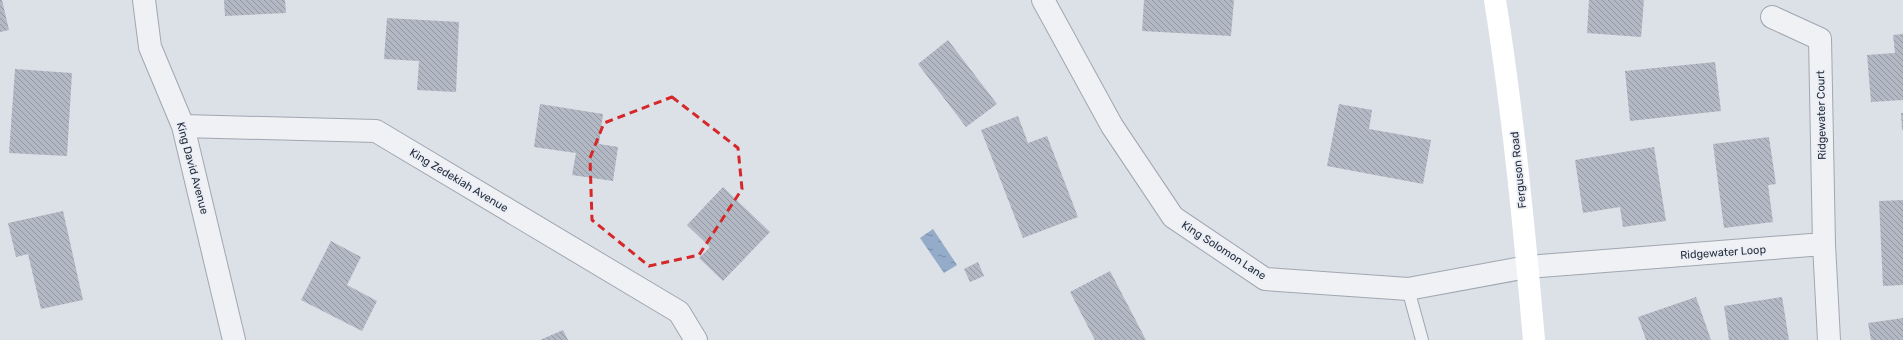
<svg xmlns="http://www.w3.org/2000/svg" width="1903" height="340" viewBox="0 0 1903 340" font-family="Rubik,sans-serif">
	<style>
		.water { fill: url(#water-ripples) }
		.building { fill: url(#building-back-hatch) }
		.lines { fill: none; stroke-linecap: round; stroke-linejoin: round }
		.lane-casing { stroke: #a1a7b1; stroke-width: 14 }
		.street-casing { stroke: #a1a7b1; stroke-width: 24 }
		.lane { stroke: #eff1f5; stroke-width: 12 }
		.street { stroke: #eff1f5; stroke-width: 22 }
		.secondary { stroke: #fff; stroke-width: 22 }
		.marked { fill: none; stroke: #d62828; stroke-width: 3; stroke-dasharray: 8 5; stroke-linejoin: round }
		.labels { text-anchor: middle; stroke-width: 3.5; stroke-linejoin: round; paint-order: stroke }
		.street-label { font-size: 11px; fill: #252d3e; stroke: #ebeff5 }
	</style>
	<defs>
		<pattern id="water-ripples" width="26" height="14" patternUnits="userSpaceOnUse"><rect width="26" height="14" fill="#94acca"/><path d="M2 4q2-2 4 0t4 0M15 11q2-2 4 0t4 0" fill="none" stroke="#798ca5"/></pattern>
		<pattern id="building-back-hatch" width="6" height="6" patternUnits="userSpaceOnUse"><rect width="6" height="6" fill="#b3b9c4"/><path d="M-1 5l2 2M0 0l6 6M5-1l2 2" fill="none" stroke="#9197a1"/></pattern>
	</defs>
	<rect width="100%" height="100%" fill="#dce0e7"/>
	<path class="water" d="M 933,229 L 957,265 L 944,273 L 920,238 Z"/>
	<path class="building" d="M 0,0 L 2,0 L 9,30 L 0,32 Z
		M 224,0 L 285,0 L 286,13 L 225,16 Z
		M 1144,0 L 1234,0 L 1231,36 L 1142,31 Z
		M 1589,0 L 1644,0 L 1641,37 L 1587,33 Z
		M 387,18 L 459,22 L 456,92 L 417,90 L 419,61 L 384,59 Z
		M 1903,34 L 1903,100 L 1871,102 L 1867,55 L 1895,53 L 1893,35 Z
		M 948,40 L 997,104 L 966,127 L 918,64 Z
		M 1715,62 L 1721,111 L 1630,121 L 1625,71 Z
		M 15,69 L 72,73 L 67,156 L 9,153 Z
		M 540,104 L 603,114 L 599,144 L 618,147 L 613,181 L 572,175 L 576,153 L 534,147 Z
		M 1339,104 L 1372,110 L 1369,129 L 1431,140 L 1423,184 L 1327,166 Z
		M 1901,113 L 1903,113 L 1903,130 L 1902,130 Z
		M 1018,116 L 1028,143 L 1047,136 L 1078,217 L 1023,238 L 981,130 Z
		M 1769,137 L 1776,184 L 1768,185 L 1773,222 L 1724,228 L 1713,144 Z
		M 1654,147 L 1666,221 L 1623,227 L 1620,207 L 1583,213 L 1575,160 Z
		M 723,187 L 770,232 L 723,281 L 699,258 L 710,247 L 687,225 Z
		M 1903,200 L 1903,285 L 1883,286 L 1879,201 Z
		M 63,211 L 83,300 L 41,309 L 28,254 L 16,257 L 8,223 Z
		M 331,241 L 361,257 L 347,285 L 377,301 L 362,331 L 301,300 Z
		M 978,262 L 984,276 L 970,282 L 964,269 Z
		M 1110,271 L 1146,340 L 1095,340 L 1070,292 Z
		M 1696,297 L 1711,340 L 1646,340 L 1638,317 Z
		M 1782,297 L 1789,340 L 1729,340 L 1724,306 Z
		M 1903,318 L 1903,340 L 1871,340 L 1868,323 Z
		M 563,330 L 568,340 L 540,340 Z"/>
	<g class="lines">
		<g class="lane-casing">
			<path id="lane" d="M 1408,289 L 1422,340"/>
		</g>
		<g class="street-casing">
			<path id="street" d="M 144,0 L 150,47 L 183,126 L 234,340
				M 1043,0 L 1112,126 L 1173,217 L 1265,279 L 1408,289 L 1527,267 L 1824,244 L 1829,340
				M 1772,17 L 1820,39 L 1824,244
				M 183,126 L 376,131 L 679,312 L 696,340"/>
		</g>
		<use href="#lane" class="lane"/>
		<use href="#street" class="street"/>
		<path class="secondary" d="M 1495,0 C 1513,113 1524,226 1534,340"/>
	</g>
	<path class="marked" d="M 672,97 L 738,148 L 742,189 L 699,255 L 649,266 L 592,220 L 590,158 L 604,123 Z"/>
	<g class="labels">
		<g class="street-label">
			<text transform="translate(1821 115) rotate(-91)" y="4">Ridgewater Court</text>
			<text transform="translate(193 168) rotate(75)" y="4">King David Avenue</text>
			<text transform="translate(1518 170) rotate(-96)" y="4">Ferguson Road</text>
			<text transform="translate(459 180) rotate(31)" y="4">King Zedekiah Avenue</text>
			<text transform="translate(1224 250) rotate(33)" y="4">King Solomon Lane</text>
			<text transform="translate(1723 252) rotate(-4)" y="4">Ridgewater Loop</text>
		</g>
	</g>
</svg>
